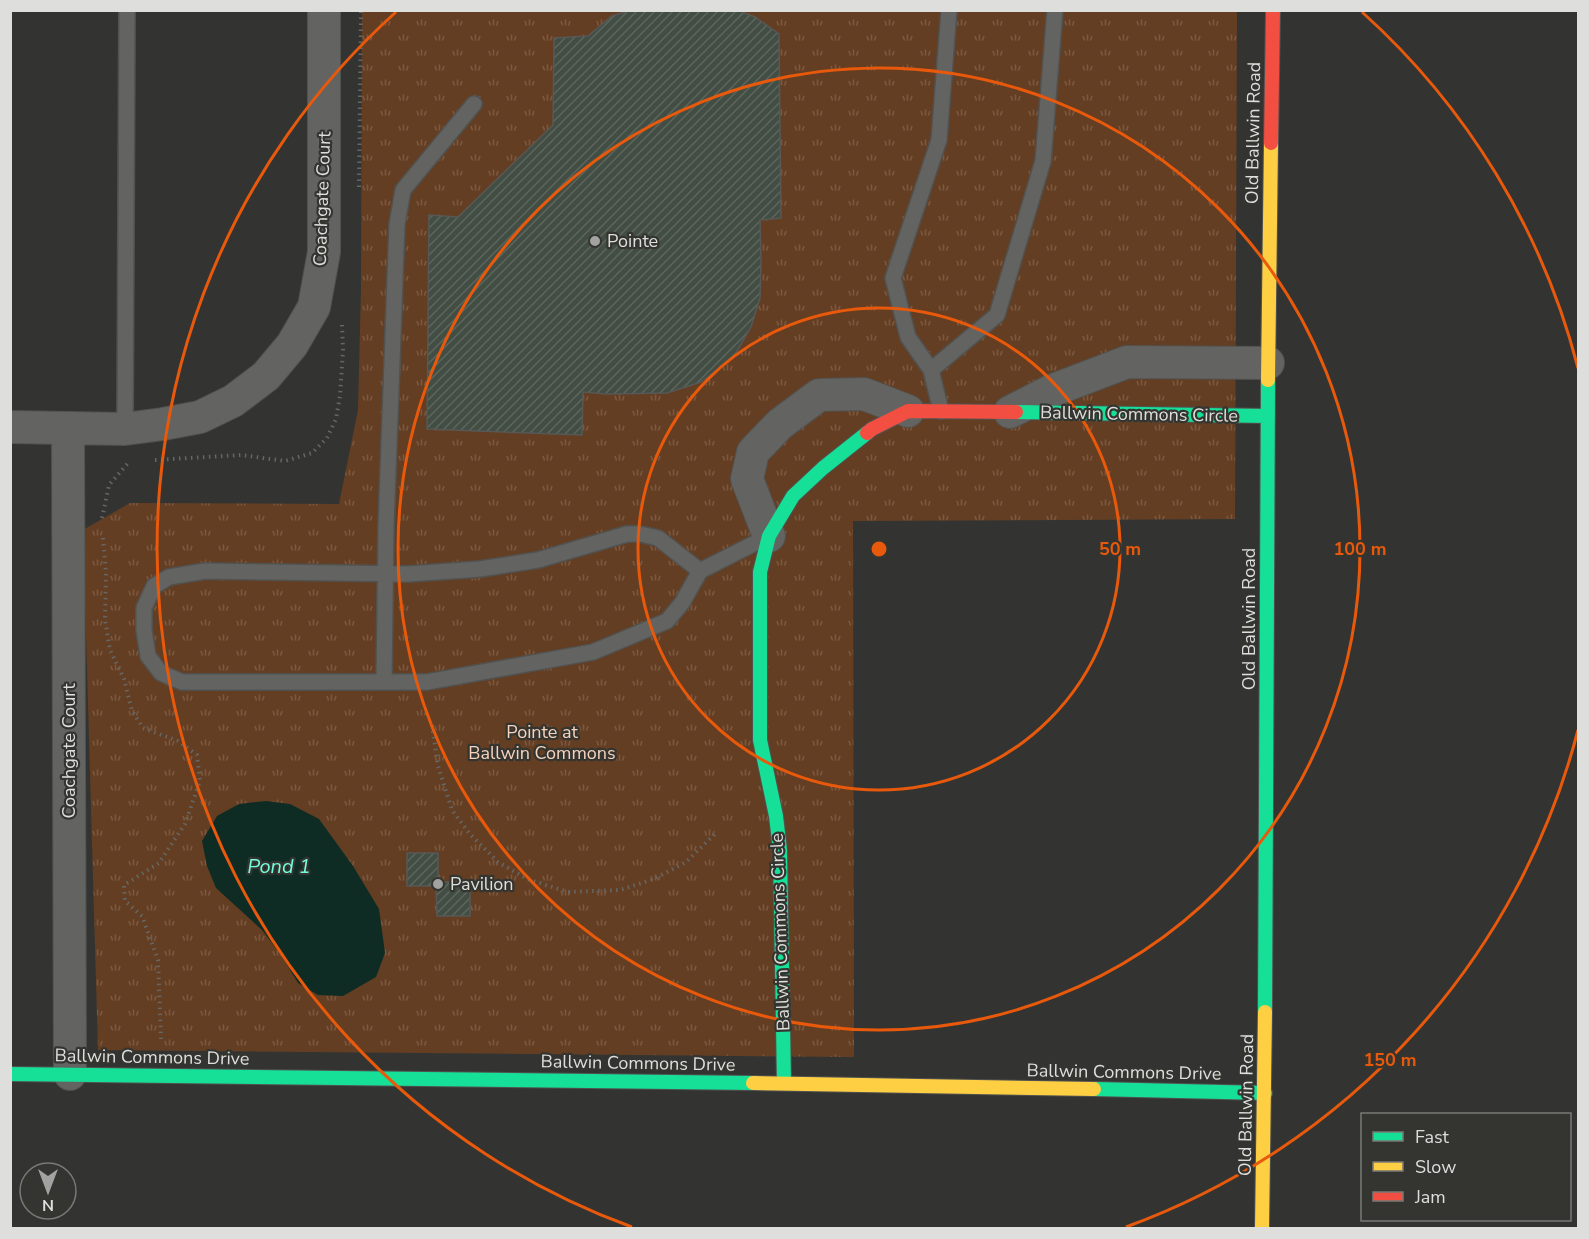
<svg xmlns="http://www.w3.org/2000/svg" width="1589" height="1239" viewBox="0 0 1589 1239" font-family="'Nunito Sans',sans-serif">
	<style>
		.park { fill: url(#park-tufts) }
		.water { fill: #0e2c24 }
		.building { fill: url(#building-hatch); stroke: #575856; stroke-width: 1.5 }
		.lines { fill: none; stroke-linecap: round; stroke-linejoin: round }
		.lane-casing { stroke: #515250; stroke-width: 18 }
		.street-casing { stroke: #515250; stroke-width: 34 }
		.fast-casing { stroke: #515250; stroke-width: 16 }
		.slow-casing { stroke: #515250; stroke-width: 16 }
		.jam-casing { stroke: #515250; stroke-width: 16 }
		.path { stroke: #666765; stroke-width: 4; stroke-dasharray: 1.5 4.5; stroke-linecap: butt }
		.lane { stroke: #636461; stroke-width: 15 }
		.street { stroke: #636461; stroke-width: 32 }
		.fast { stroke: #16e098; stroke-width: 14 }
		.slow { stroke: #ffcf43; stroke-width: 14 }
		.jam { stroke: #f24e42; stroke-width: 14 }
		.ring { fill: none; stroke: #e8590c; stroke-width: 3 }
		.poi-dot { fill: #a2a3a0; stroke: #343530; stroke-width: 2 }
		.labels { text-anchor: middle; stroke-width: 4.5; stroke-linejoin: round; paint-order: stroke }
		.street-label { font-size: 18px; fill: #dedfdc; stroke: #343530 }
		.poi-label { font-size: 18px; fill: #dedfdc; stroke: #343530; text-anchor: start }
		.park-label { font-size: 18px; fill: #f8d3bc; stroke: #343530 }
		.water-label { font-size: 20px; font-style: italic; fill: #73ffde; stroke: #343530 }
		.centre { fill: #e8590c; stroke: #343530; stroke-width: 3 }
		.ring-label { font-size: 18px; text-anchor: middle; font-weight: bold; fill: #e8590c; stroke: #343530; stroke-width: 4.5; stroke-linejoin: round; paint-order: stroke }
	</style>
	<defs>
		<pattern id="park-tufts" width="24" height="20" patternUnits="userSpaceOnUse" patternTransform="scale(1.5)"><rect width="24" height="20" fill="#643e22"/><path d="M3 7l-1-3M5 7V3M7 7l1-3M15 17l-1-3M17 17v-4M19 17l1-3" fill="none" stroke="#7a5942"/></pattern>
		<pattern id="building-hatch" width="6" height="6" patternUnits="userSpaceOnUse" patternTransform="scale(1.5)"><rect width="6" height="6" fill="#424d43"/><path d="M-1 1l2-2M0 6l6-6M5 7l2-2" fill="none" stroke="#5d665e"/></pattern>
	</defs>
	<rect width="100%" height="100%" fill="#333431"/>
	<path class="park" d="M 362,11 L 1237,11 L 1235,519 L 853,521 L 854,1057 L 98,1050 L 83,530 L 130,503 L 339,504 L 358,410 L 361,290 Z"/>
	<path class="water" d="M 266,801 L 290,804 L 319,819 L 353,866 L 379,909 L 385,953 L 376,977 L 343,996 L 318,995 L 298,983 L 281,955 L 262,930 L 216,888 L 207,866 L 202,841 L 217,816 L 239,804 Z"/>
	<path class="building" d="M 632,10 L 737,10 L 755,17 L 779,34 L 781,218 L 760,220 L 761,262 L 760,298 L 751,327 L 733,358 L 701,382 L 667,393 L 607,394 L 583,392 L 582,435 L 427,429 L 429,215 L 458,217 L 553,125 L 554,38 L 588,36 L 612,16 Z
		M 407,853 L 438,853 L 438,882 L 470,882 L 470,916 L 437,916 L 436,886 L 407,886 Z"/>
	<g class="lines">
		<g class="lane-casing">
			<path id="lane" d="M 931,370 L 997,315 L 1043,161 L 1055,10
				M 941,411 L 931,370 L 908,337 L 893,278 L 939,140 L 949,10
				M 125,429 L 127,10
				M 700,571 L 658,538 L 640,534 L 627,534 L 538,560 L 480,569 L 408,574 L 205,571 L 169,577 L 154,586 L 144,608 L 144,630 L 148,656 L 161,673 L 182,682 L 427,682 L 593,652 L 667,621 L 682,603 L 700,571 L 767,537
				M 384,682 L 386,527 L 397,224 L 403,190 L 474,104"/>
		</g>
		<g class="street-casing">
			<path id="street" d="M 1010,412 L 1051,391 L 1127,362 L 1268,363
				M 10,427 L 125,429 L 163,424 L 200,417 L 233,401 L 266,376 L 292,345 L 314,307 L 324,252 L 324,10
				M 68,428 L 70,1074
				M 769,536 L 747,479 L 753,452 L 780,424 L 819,395 L 864,394 L 908,411"/>
		</g>
		<g class="fast-casing">
			<path id="fast" d="M 1016,412 L 1268,416
				M 1265,1012 L 1268,380
				M 10,1074 L 753,1083
				M 784,1083 L 780,850 L 776,816 L 760,740 L 760,572 L 769,536 L 793,496 L 823,468 L 867,433
				M 1094,1089 L 1265,1093"/>
		</g>
		<g class="slow-casing">
			<path id="slow" d="M 1268,380 L 1271,143
				M 753,1083 L 1094,1089
				M 1262,1228 L 1265,1012"/>
		</g>
		<g class="jam-casing">
			<path id="jam" d="M 1271,143 L 1273,10
				M 867,433 L 872,429 L 908,411 L 1016,412"/>
		</g>
		<path class="path" d="M 359,187 L 361,10
			M 155,460 L 241,455 L 285,461 L 312,453 L 327,438 L 336,419 L 340,396 L 343,350 L 342,325
			M 102,518 L 109,485 L 129,462
			M 103,538 L 106,573 L 105,620 L 110,650 L 124,679 L 132,711 L 143,728 L 178,741 L 197,755 L 200,781 L 185,824 L 159,863 L 124,885 L 125,901 L 142,916 L 158,960 L 161,1039
			M 432,725 L 438,766 L 452,810 L 469,833 L 498,862 L 527,879 L 568,892 L 620,890 L 654,879 L 686,862 L 717,832"/>
		<use href="#lane" class="lane"/>
		<use href="#street" class="street"/>
		<use href="#fast" class="fast"/>
		<use href="#slow" class="slow"/>
		<use href="#jam" class="jam"/>
	</g>
	<g class="ring">
		<circle cx="879" cy="549" r="241"/>
		<circle cx="879" cy="549" r="481"/>
		<path d="M1578 730A722 722 0 0 1 1126 1227M632 1227A722 722 0 0 1 396 12M1362 12A722 722 0 0 1 1578 368"/>
	</g>
	<g class="poi-dot">
		<circle cx="595" cy="241" r="6"/>
		<circle cx="438" cy="884" r="6"/>
	</g>
	<g class="labels">
		<g class="street-label">
			<text transform="translate(1253 133) rotate(-89)" y="6">Old Ballwin Road</text>
			<text transform="translate(322 199) rotate(-88)" y="6">Coachgate Court</text>
			<text transform="translate(1139 414) rotate(1)" y="6">Ballwin Commons Circle</text>
			<text transform="translate(1249 619) rotate(-90)" y="6">Old Ballwin Road</text>
			<text transform="translate(69 751) rotate(-90)" y="6">Coachgate Court</text>
			<text transform="translate(780 932) rotate(-92)" y="6">Ballwin Commons Circle</text>
			<text transform="translate(152 1057) rotate(1)" y="6">Ballwin Commons Drive</text>
			<text transform="translate(638 1063) rotate(1)" y="6">Ballwin Commons Drive</text>
			<text transform="translate(1124 1072) rotate(1)" y="6">Ballwin Commons Drive</text>
			<text transform="translate(1246 1105) rotate(-89)" y="6">Old Ballwin Road</text>
		</g>
		<g class="poi-label">
			<text x="607" y="247">Pointe</text>
			<text x="450" y="890">Pavilion</text>
		</g>
		<g class="park-label">
			<text x="542" y="738">Pointe at<tspan x="542" dy="21">Ballwin Commons</tspan></text>
		</g>
		<g class="water-label">
			<text x="279" y="873">Pond 1</text>
		</g>
	</g>
	<circle cx="879" cy="549" r="9" class="centre"/>
	<g class="ring-label">
		<text x="1120" y="555">50 m</text>
		<text x="1360" y="555">100 m</text>
		<text x="1390" y="1066">150 m</text>
	</g>
	<rect width="1589" height="1239" fill="none" stroke="#dedfdc" stroke-width="24"/>
	<rect x="1361" y="1113" width="210" height="108" fill="#343530" stroke="#787975" stroke-width="1.5"/>
	<rect x="1373" y="1132" width="30" height="9" fill="#16e098" stroke="#787975" stroke-width="1.5"/>
	<text x="1415" y="1143" font-size="18" fill="#dedfdc">Fast</text>
	<rect x="1373" y="1162" width="30" height="9" fill="#ffcf43" stroke="#787975" stroke-width="1.5"/>
	<text x="1415" y="1173" font-size="18" fill="#dedfdc">Slow</text>
	<rect x="1373" y="1192" width="30" height="9" fill="#f24e42" stroke="#787975" stroke-width="1.5"/>
	<text x="1415" y="1203" font-size="18" fill="#dedfdc">Jam</text>
	<g transform="translate(48 1191) rotate(180)"><circle r="28" fill="#343530" stroke="#787975" stroke-width="1.5"/>
	<path d="M0-4.5L10 22L0 15L-10 22Z" fill="#a2a3a0"/>
	<text y="-9" font-size="16" font-weight="bold" text-anchor="middle" fill="#dedfdc">N</text>
	</g>
</svg>
